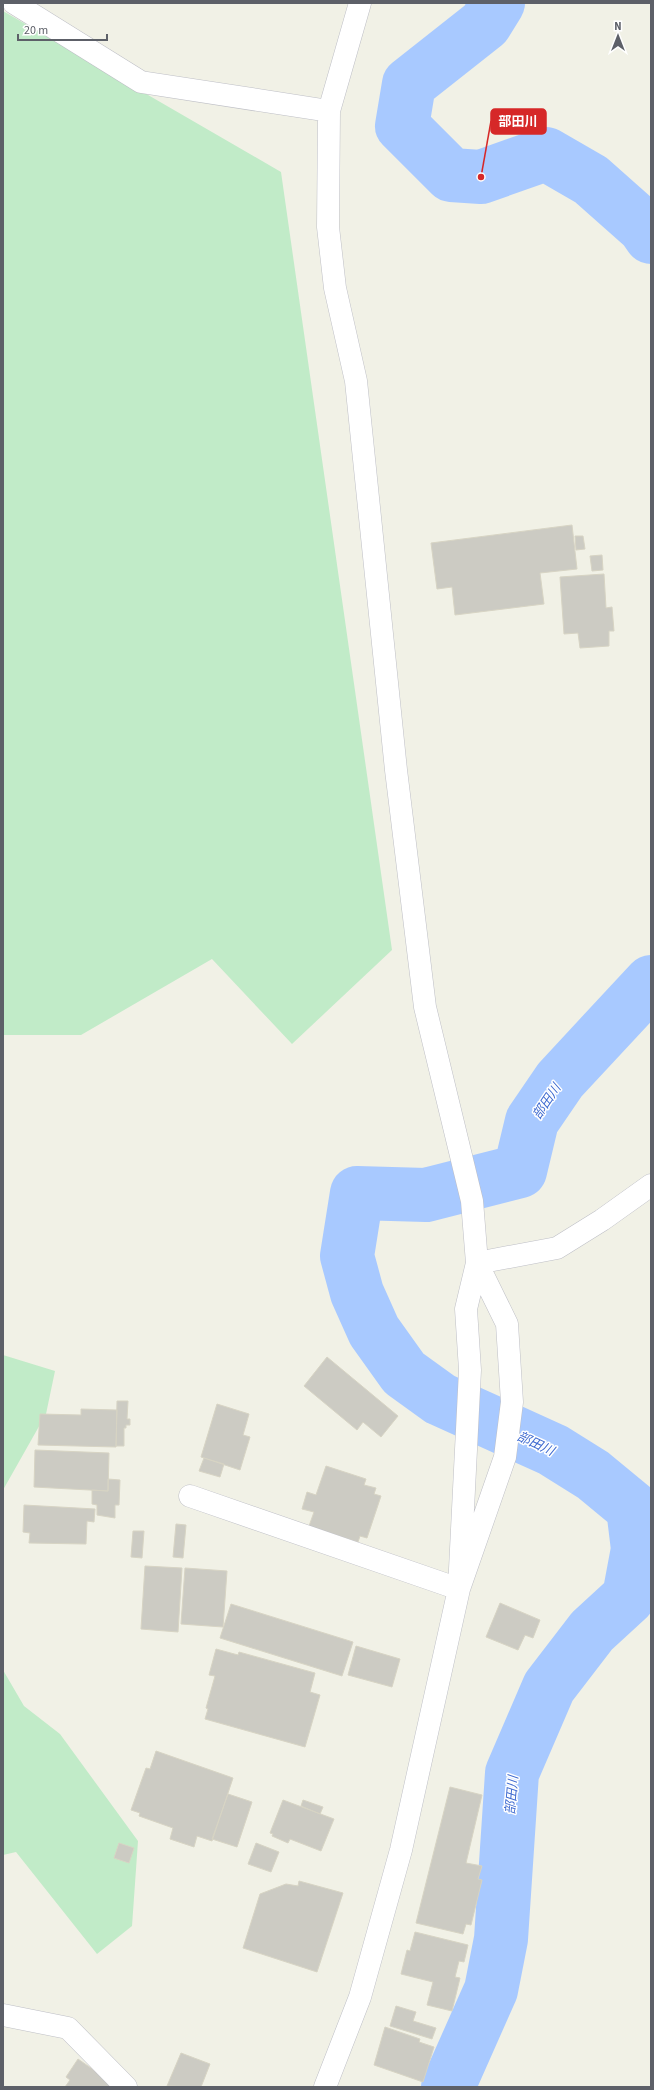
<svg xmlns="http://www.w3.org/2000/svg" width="654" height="2090" viewBox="0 0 654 2090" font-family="'Source Sans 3','Noto Sans JP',sans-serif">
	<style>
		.green { fill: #c1ebc8 }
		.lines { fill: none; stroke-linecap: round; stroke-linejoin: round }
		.river { stroke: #a8c9ff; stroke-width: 54 }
		.building { fill: #cccbc3; stroke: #d7d4c4 }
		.minor-casing { stroke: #bebfc6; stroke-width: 23 }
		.minor { stroke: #fff; stroke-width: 22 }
		.labels { text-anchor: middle; stroke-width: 3; stroke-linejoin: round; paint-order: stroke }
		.water-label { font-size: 13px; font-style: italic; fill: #3e6ad0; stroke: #fff }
		.leader { fill: none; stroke: #d62828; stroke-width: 1.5 }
		.callout-dot { fill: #d62828; stroke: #fff; stroke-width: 1.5 }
		.callout { fill: #d62828; stroke: #d62828; stroke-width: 1.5 }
		.callout-label { font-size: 13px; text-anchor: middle; font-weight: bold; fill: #fff }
	</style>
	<rect width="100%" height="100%" fill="#f1f1e6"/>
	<path class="green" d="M 3,11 L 281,172 L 392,950 L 292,1044 L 212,959 L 81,1035 L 3,1035 Z
		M 3,1355 L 55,1371 L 46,1414 L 3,1490 Z
		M 3,1670 L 24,1706 L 60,1734 L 138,1841 L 132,1926 L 97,1954 L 16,1852 L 3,1855 Z"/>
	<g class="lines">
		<path class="river" d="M 498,3 L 485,24 L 409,84 L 402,126 L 451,175 L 481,177 L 546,154 L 591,180 L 644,227 L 651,237
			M 448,2087 L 491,1990 L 501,1939 L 512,1773 L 549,1687 L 592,1631 L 629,1597 L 638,1549 L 633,1508 L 593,1475 L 553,1450 L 440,1399 L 404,1373 L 374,1331 L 357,1293 L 347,1256 L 357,1193 L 426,1195 L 520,1171 L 532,1121 L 560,1080 L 651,982"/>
	</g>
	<path class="building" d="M 572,525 L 577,569 L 540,573 L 544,604 L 455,615 L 452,587 L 437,589 L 431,543 Z
		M 575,536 L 583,536 L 585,549 L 576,550 Z
		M 602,555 L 603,570 L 592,571 L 590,556 Z
		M 604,574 L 606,608 L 612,607 L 614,631 L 609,631 L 609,646 L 580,648 L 578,633 L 564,634 L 560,577 Z
		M 327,1357 L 398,1416 L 381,1437 L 363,1422 L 357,1430 L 304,1386 Z
		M 117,1401 L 128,1401 L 127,1419 L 130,1419 L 130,1425 L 126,1425 L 126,1428 L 124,1428 L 124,1446 L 116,1446 Z
		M 217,1404 L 249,1414 L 243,1435 L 250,1437 L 240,1470 L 201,1457 Z
		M 81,1409 L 117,1410 L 116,1447 L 38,1445 L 40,1414 L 81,1415 Z
		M 35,1450 L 109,1453 L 108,1491 L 34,1487 Z
		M 204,1458 L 224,1464 L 220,1477 L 199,1471 Z
		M 326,1466 L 366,1479 L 364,1485 L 376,1488 L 374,1494 L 381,1496 L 367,1538 L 360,1536 L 358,1542 L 309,1526 L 314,1512 L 302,1509 L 307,1492 L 316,1495 Z
		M 108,1479 L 120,1480 L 119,1505 L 115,1505 L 115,1518 L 97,1515 L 97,1505 L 92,1504 L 92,1490 L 108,1491 Z
		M 24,1505 L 95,1509 L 94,1522 L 87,1521 L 86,1544 L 29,1543 L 30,1533 L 23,1532 Z
		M 176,1524 L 186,1525 L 183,1558 L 173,1557 Z
		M 133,1531 L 144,1531 L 142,1558 L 131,1557 Z
		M 145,1566 L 182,1568 L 178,1632 L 141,1629 Z
		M 185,1568 L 227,1571 L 223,1627 L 181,1624 Z
		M 500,1603 L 540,1620 L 533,1638 L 525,1635 L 518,1650 L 486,1637 Z
		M 231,1604 L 353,1642 L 342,1676 L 220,1638 Z
		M 356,1646 L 400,1659 L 392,1687 L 348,1675 Z
		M 216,1649 L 238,1655 L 239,1652 L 315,1673 L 310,1692 L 320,1695 L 305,1747 L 205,1719 L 208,1709 L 206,1708 L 215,1676 L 209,1675 Z
		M 156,1751 L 233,1778 L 212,1841 L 197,1836 L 194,1847 L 170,1839 L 173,1828 L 139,1816 L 140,1813 L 131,1810 L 146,1768 L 150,1769 Z
		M 450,1787 L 482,1795 L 466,1863 L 482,1866 L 478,1879 L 482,1880 L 471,1925 L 466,1924 L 463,1934 L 416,1923 Z
		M 228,1794 L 252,1802 L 237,1847 L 212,1839 Z
		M 283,1800 L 334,1819 L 321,1851 L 290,1839 L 288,1843 L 272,1836 L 273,1834 L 270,1833 Z
		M 303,1800 L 323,1807 L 320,1814 L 301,1806 Z
		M 119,1843 L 134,1848 L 129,1863 L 114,1858 Z
		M 256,1843 L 279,1852 L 271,1872 L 248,1864 Z
		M 299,1881 L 343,1893 L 317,1972 L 243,1948 L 260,1894 L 286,1884 L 298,1886 Z
		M 415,1932 L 468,1945 L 464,1962 L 459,1961 L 455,1977 L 460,1978 L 452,2011 L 427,2005 L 433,1982 L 401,1974 L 407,1950 L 410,1951 Z
		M 396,2006 L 416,2012 L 413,2021 L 436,2028 L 432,2039 L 390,2026 Z
		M 385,2027 L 420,2039 L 419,2042 L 434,2047 L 423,2082 L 374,2065 Z
		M 181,2053 L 210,2064 L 201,2087 L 167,2086 Z
		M 78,2059 L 105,2078 L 114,2087 L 65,2087 L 70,2080 L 66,2077 Z"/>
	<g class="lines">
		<g class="minor-casing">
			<path id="minor" d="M 14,3 L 141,82 L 329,111
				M 360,3 L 329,111 L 328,227 L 335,288 L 356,381 L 396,770 L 425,1007 L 472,1201 L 477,1263 L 466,1309 L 470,1370 L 459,1589
				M 477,1263 L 557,1248 L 602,1220 L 651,1185
				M 190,1496 L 459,1589
				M 3,2015 L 68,2028 L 126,2087
				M 325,2087 L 360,1997 L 401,1850 L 459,1589 L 505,1457 L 512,1402 L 507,1324 L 477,1263"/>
		</g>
		<use href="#minor" class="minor"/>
	</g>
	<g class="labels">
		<g class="water-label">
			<text transform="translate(546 1101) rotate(-56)" y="5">部田川</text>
			<text transform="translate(536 1443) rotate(25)" y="5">部田川</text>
			<text transform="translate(511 1795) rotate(-85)" y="5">部田川</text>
		</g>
	</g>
	<path class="leader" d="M481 177L491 121"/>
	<circle class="callout-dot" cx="481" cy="177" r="4"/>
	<rect class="callout" x="491" y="109" width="55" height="25" rx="4"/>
	<g class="callout-label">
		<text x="518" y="126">部田川</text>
	</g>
	<rect width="654" height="2090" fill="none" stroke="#5d6068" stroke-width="8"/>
	<g transform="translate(618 36)" stroke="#ffffff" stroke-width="3" paint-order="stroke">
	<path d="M0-3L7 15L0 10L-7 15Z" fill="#5d6068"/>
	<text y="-6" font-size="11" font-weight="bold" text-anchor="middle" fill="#5d6068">N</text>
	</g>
	<path d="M18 34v6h89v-6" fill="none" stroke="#5d6068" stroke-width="2"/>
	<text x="24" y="34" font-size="12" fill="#5d6068" stroke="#ffffff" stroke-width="3" paint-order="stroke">20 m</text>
</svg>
